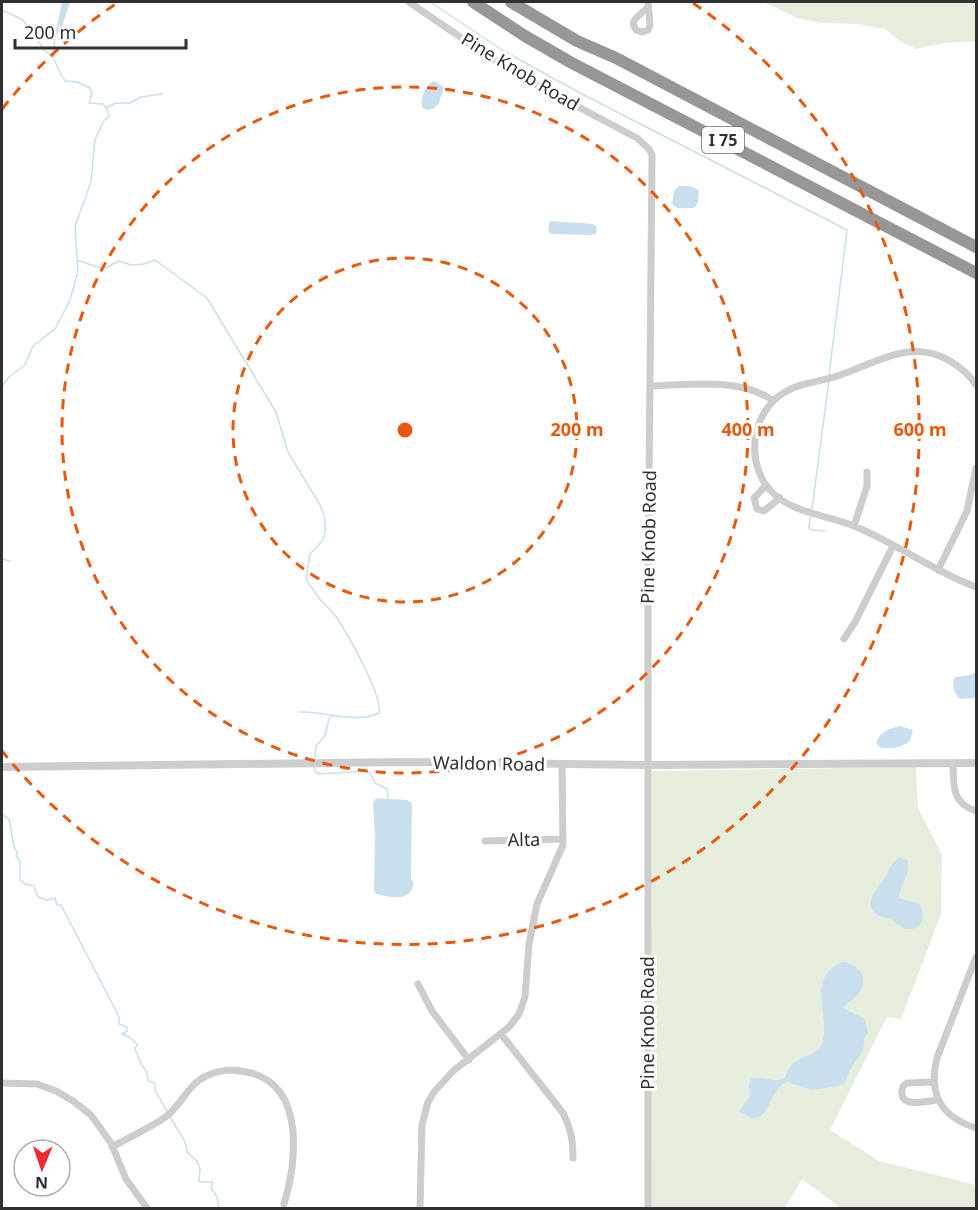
<svg xmlns="http://www.w3.org/2000/svg" width="978" height="1210" viewBox="0 0 978 1210" font-family="'Noto Sans',sans-serif">
	<style>
		.green { fill: #e5eddd }
		.water { fill: #c9dfee }
		.lines { fill: none; stroke-linecap: round; stroke-linejoin: round }
		.stream { stroke: #c9dfee; stroke-width: 1.5 }
		.minor { stroke: #cdcdcd; stroke-width: 7 }
		.tertiary { stroke: #cdcdcd; stroke-width: 8 }
		.motorway { stroke: #979797; stroke-width: 12 }
		.ring { fill: none; stroke: #e8590c; stroke-width: 3; stroke-dasharray: 10 8 }
		.labels { text-anchor: middle; stroke-width: 6; stroke-linejoin: round; paint-order: stroke }
		.shield { fill: #fff; stroke: #6e6e6e; stroke-width: 1.5 }
		.shield-label { font-size: 16px; font-weight: bold; fill: #303030 }
		.street-label { font-size: 18px; fill: #303030; stroke: #fff }
		.centre { fill: #e8590c; stroke: #fff; stroke-width: 3 }
		.ring-label { font-size: 18px; text-anchor: middle; font-weight: bold; fill: #e8590c; stroke: #fff; stroke-width: 6; stroke-linejoin: round; paint-order: stroke }
	</style>
	<rect width="100%" height="100%" fill="#fff"/>
	<path class="green" d="M 763,2 L 976,2 L 976,41 L 944,43 L 916,49 L 898,40 L 885,29 L 858,24 L 821,23 L 797,18 Z
		M 916,767 L 918,808 L 942,855 L 941,914 L 901,1019 L 887,1017 L 830,1130 L 879,1161 L 976,1185 L 976,1208 L 841,1208 L 802,1179 L 785,1208 L 651,1208 L 652,771 Z"/>
	<path class="water" d="M 62,2 L 71,2 C 65,12 64,30 55,36 Z
		M 434,81 L 444,87 L 439,103 L 433,109 L 426,110 L 422,107 C 420,98 425,85 434,81 Z
		M 678,186 L 690,186 L 699,190 L 698,203 L 694,208 L 677,208 L 672,204 L 674,191 Z
		M 550,221 L 593,224 L 597,227 L 596,234 L 591,235 L 551,234 L 548,230 Z
		M 976,672 L 976,698 L 960,699 C 954,691 951,687 955,677 L 970,675 Z
		M 900,726 L 913,730 L 910,741 C 900,748 894,749 881,748 L 876,743 C 879,732 890,728 900,726 Z
		M 376,798 L 407,800 L 412,803 L 411,879 L 414,884 C 409,903 391,897 376,894 L 374,890 L 375,837 L 373,803 Z
		M 899,857 L 907,860 C 911,875 900,884 899,898 L 920,904 C 924,914 924,919 918,927 C 905,932 902,928 893,920 C 888,916 881,919 876,914 C 862,902 880,887 886,876 C 890,868 891,863 899,857 Z
		M 842,962 C 856,963 868,974 861,990 C 857,997 847,1002 843,1008 L 865,1019 L 868,1033 L 864,1038 C 866,1051 857,1058 851,1069 C 848,1073 847,1078 845,1083 L 839,1086 L 812,1090 L 787,1082 C 772,1088 772,1107 760,1117 L 751,1118 L 739,1111 L 750,1097 L 749,1084 L 751,1079 C 765,1075 769,1083 784,1079 C 788,1074 787,1068 793,1063 C 802,1056 813,1057 820,1047 C 835,1021 802,980 842,962 Z"/>
	<g class="lines">
		<path class="stream" d="M 430,2 L 502,50 L 582,94 L 847,230 L 829,375
			M 2,10 L 23,20 L 46,52 L 53,56
			M 107,107 L 116,103 L 130,103 L 141,97 L 162,94
			M 77,260 L 103,269 L 119,261 L 131,265 L 144,264 L 155,260 L 207,298 L 276,412 L 288,452 L 320,505 L 325,518 L 325,532 L 323,540 L 310,554 L 306,578 C 310,585 314,592 319,598 C 324,604 330,609 335,615 C 347,633 382,693 379,713 C 357,724 325,711 300,712
			M 2,386 L 9,377 L 25,365 L 33,346 L 55,329 L 70,300 L 78,271 L 75,226 L 91,182 L 95,140 L 103,122 L 109,116 L 107,109 L 103,104 L 89,103 L 92,93 L 90,88 L 77,82 L 66,81 L 62,77 L 53,57 L 55,36
			M 812,509 L 829,380
			M 810,517 L 809,528 L 812,530 L 825,531
			M 2,559 L 10,561
			M 315,759 L 316,746 L 325,736 L 329,719 L 333,715
			M 314,766 L 315,772 L 320,774 L 366,771 L 370,773 L 375,783 L 387,789 L 388,798
			M 2,815 L 9,819 L 14,846 L 17,853 L 16,856 L 20,861 L 20,880 L 25,884 L 34,886 L 38,897 L 47,900 L 55,898 L 57,905 L 61,905 L 113,1005 L 119,1017 L 119,1024 L 127,1027 L 127,1031 L 122,1034 L 129,1037 L 137,1044 L 135,1050 C 137,1052 138,1055 139,1059 C 142,1069 148,1068 148,1081 L 155,1083 L 155,1090 L 168,1113
			M 170,1117 L 184,1140 L 188,1153 L 197,1161 L 200,1169 L 199,1182 L 213,1182 L 211,1188 L 217,1197 L 219,1208"/>
		<path class="minor" d="M 409,2 L 488,56 L 535,84 L 637,138 L 649,149 L 652,155 L 648,597 L 648,1208
			M 648,7 L 635,19 L 633,24 L 636,30 L 642,32 L 648,30 L 650,25 L 648,2
			M 976,385 C 969,374 960,367 950,361 C 911,337 875,364 837,376 C 820,382 801,382 785,392 C 750,412 744,467 774,494 C 796,514 827,515 854,526 C 896,543 933,571 976,587
			M 651,386 C 689,385 739,377 772,400
			M 766,485 L 754,498 L 757,509 L 764,511 L 780,498
			M 854,526 L 867,486 L 867,472
			M 938,570 L 967,511 L 976,468
			M 844,639 L 855,622 L 893,546
			M 953,763 C 954,786 951,803 976,811
			M 485,841 L 563,839
			M 976,957 L 937,1058 C 928,1094 941,1117 976,1128
			M 418,984 L 432,1011 L 469,1060
			M 501,1034 L 563,1113 C 571,1129 573,1141 573,1158
			M 934,1082 L 907,1083 L 903,1086 C 896,1109 923,1102 937,1100
			M 2,1083 L 37,1084 L 56,1091 L 73,1101 L 91,1115 L 111,1143 L 126,1179 L 147,1208
			M 112,1147 C 129,1137 153,1127 168,1115 C 182,1103 189,1084 206,1076 C 221,1069 236,1069 251,1073 C 305,1087 297,1163 284,1204
			M 420,1208 L 422,1125 L 428,1102 L 434,1092 L 453,1071 L 509,1027 L 519,1014 L 525,997 L 529,944 L 537,904 L 563,845 L 562,765"/>
		<path class="tertiary" d="M 2,767 L 406,762 L 649,765 L 976,763"/>
		<path class="motorway" d="M 473,2 L 525,36 L 570,62 L 976,273
			M 511,2 L 577,41 L 616,58 L 976,247"/>
	</g>
	<g class="ring">
		<circle cx="405" cy="430" r="172"/>
		<circle cx="405" cy="430" r="343"/>
		<path d="M2 109A515 515 0 0 1 117 3M693 3A515 515 0 1 1 2 751"/>
	</g>
	<g class="labels">
		<rect class="shield" x="702" y="127" width="42" height="26" rx="4.5"/>
		<g class="shield-label">
			<text x="723" y="146">I 75</text>
		</g>
		<g class="street-label">
			<text transform="translate(520 72) rotate(31)" y="6">Pine Knob Road</text>
			<text transform="translate(649 537) rotate(-89)" y="6">Pine Knob Road</text>
			<text transform="translate(489 764) rotate(1)" y="6">Waldon Road</text>
			<text transform="translate(524 840) rotate(-1)" y="6">Alta</text>
			<text transform="translate(648 1023) rotate(-90)" y="6">Pine Knob Road</text>
		</g>
	</g>
	<circle cx="405" cy="430" r="9" class="centre"/>
	<g class="ring-label">
		<text x="577" y="436">200 m</text>
		<text x="748" y="436">400 m</text>
		<text x="920" y="436">600 m</text>
	</g>
	<rect width="978" height="1210" fill="none" stroke="#303030" stroke-width="6"/>
	<g transform="translate(42 1168) rotate(182)"><circle r="28" fill="#ffffff" stroke="#acacac" stroke-width="1.5"/>
	<path d="M0-4.5L10 22L0 15L-10 22Z" fill="#ee2a34"/>
	<text y="-9" font-size="16" font-weight="bold" text-anchor="middle" fill="#303030">N</text>
	</g>
	<path d="M15 39v9h171v-9" fill="none" stroke="#303030" stroke-width="3"/>
	<text x="24" y="39" font-size="18" fill="#303030" stroke="#ffffff" stroke-width="4.5" paint-order="stroke">200 m</text>
</svg>
